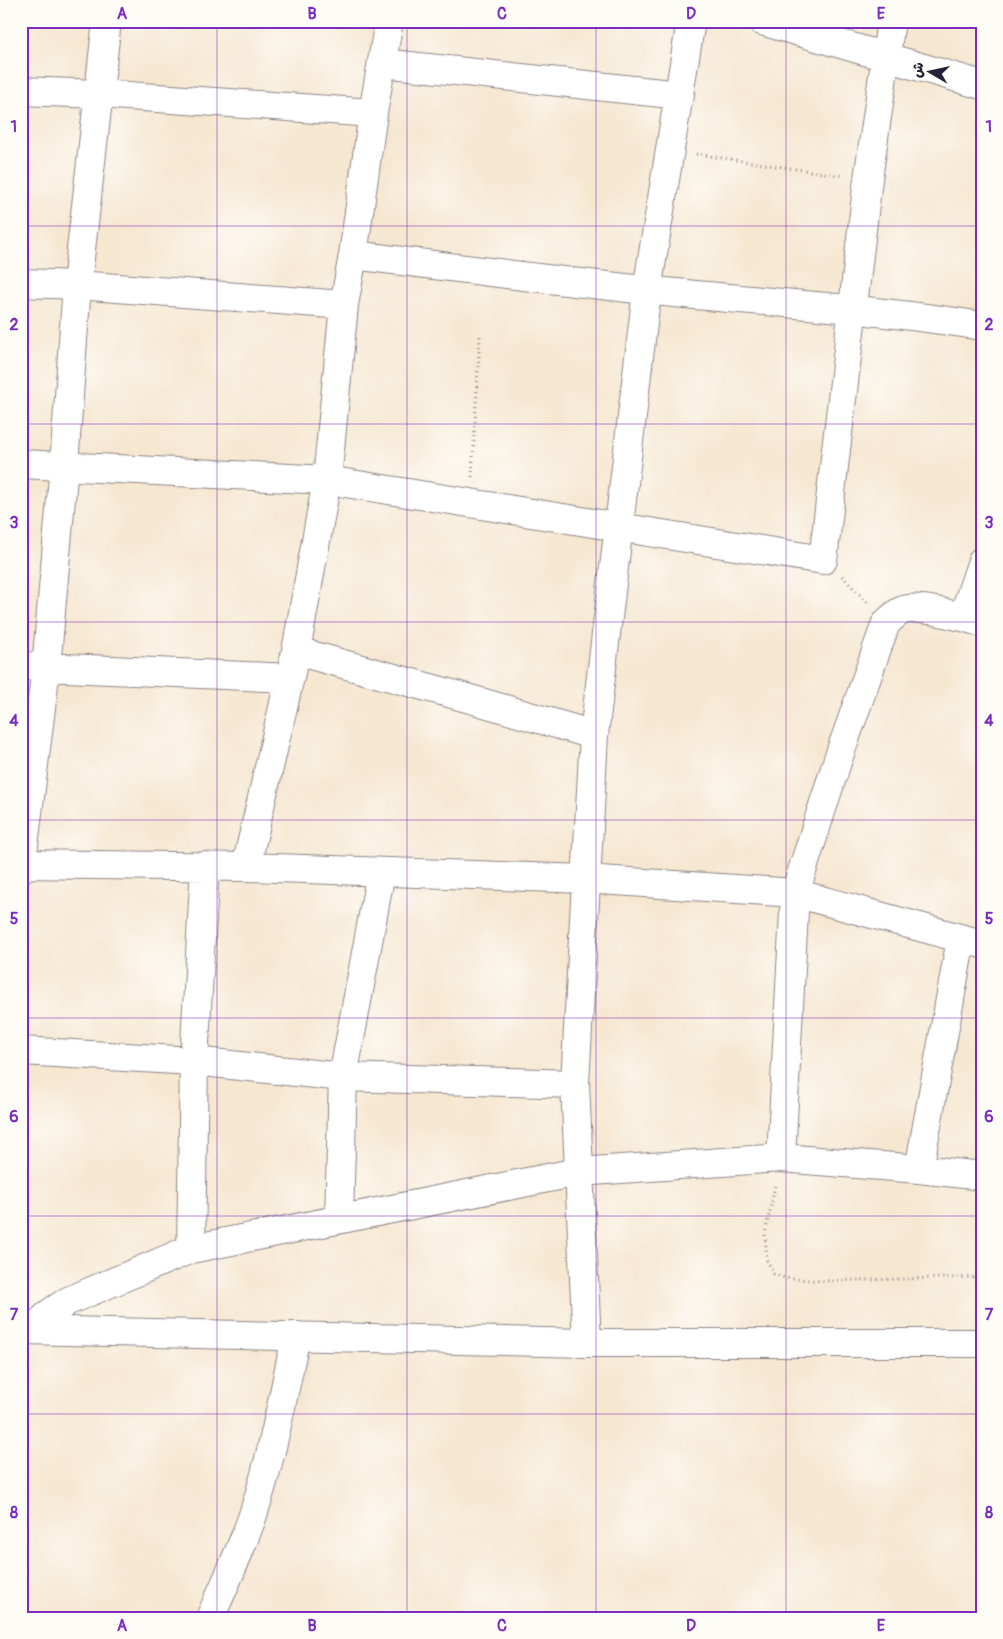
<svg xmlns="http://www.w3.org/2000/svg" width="1003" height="1639" viewBox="0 0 1003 1639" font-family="Pangolin,'Playpen Sans Arabic',sans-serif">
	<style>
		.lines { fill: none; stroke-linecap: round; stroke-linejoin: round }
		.minor-casing { stroke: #8c8486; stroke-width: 30 }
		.path { stroke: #8c8486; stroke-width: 3; stroke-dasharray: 1 4; stroke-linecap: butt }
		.minor { stroke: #fff; stroke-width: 28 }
		.grid { fill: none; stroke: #7b2cbf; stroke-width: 1; stroke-opacity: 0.55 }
		.neatline { fill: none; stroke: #7b2cbf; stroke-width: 2 }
		.grid-label { font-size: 16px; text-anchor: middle; font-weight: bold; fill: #7b2cbf }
	</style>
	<rect width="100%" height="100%" fill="#fdfcf7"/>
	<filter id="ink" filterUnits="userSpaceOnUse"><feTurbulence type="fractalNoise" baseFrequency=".02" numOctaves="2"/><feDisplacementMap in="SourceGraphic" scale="10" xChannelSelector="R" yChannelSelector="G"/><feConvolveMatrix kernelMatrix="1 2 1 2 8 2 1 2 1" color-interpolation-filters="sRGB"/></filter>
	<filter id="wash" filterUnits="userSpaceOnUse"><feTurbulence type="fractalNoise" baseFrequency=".0096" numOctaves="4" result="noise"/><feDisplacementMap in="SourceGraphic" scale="20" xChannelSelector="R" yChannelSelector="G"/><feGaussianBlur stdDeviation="1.12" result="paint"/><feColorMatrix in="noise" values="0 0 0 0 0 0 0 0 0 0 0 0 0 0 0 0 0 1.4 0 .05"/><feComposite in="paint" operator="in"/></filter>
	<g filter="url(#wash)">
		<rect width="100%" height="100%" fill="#f6e7d1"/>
	</g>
	<g filter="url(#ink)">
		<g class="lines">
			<g class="minor-casing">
				<path id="minor" d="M 762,21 L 982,85
					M 382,63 L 680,95
					M 21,91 L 99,94 L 373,113
					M 353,255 C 451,267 548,280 646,290 C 758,302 871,308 982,326
					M 21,283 L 77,285 L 344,305
					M 21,464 L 327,480 L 823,560 L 868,179 L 891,21
					M 980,622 L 963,617 L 982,561
					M 296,651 L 474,700 L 594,735
					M 21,666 L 290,678
					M 21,864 L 246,867 L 585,879 L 795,893 L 982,944
					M 246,867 L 296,651 L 327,480 L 344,305 L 353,255 L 373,113 L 389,21
					M 21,869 L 46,668 L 64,465 L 77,285 L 107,21
					M 21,1051 L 194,1061 L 343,1077 L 575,1084
					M 781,1158 L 795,893 L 838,759 L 886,623 C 891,619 895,614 901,611 C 917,604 947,614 963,617
					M 919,1169 L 961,939
					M 339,1219 L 343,1077 L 381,872
					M 191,1249 L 194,1061 L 205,866
					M 23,1330 L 587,1343 L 982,1343
					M 32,1330 L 50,1313 L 68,1301 L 191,1249 L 578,1172 L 781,1158 L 919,1169 L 982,1176
					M 587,1343 L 575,1084 L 594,735 L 647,290 L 691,21
					M 210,1618 C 225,1584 241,1550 253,1515 C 272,1457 283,1396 296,1336"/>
			</g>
			<path class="path" d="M 696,154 L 843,176
				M 472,477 L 480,335
				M 842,576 L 869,604
				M 775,1186 L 765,1234 L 767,1260 L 774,1274 L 785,1278 L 821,1281 L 982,1277"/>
			<use href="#minor" class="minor"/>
		</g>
	</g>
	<path class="grid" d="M 217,21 L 217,1618M 407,21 L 407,1618M 596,21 L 596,1618M 786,21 L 786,1618M 21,226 L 982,226M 21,424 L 982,424M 21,622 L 982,622M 21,820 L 982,820M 21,1018 L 982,1018M 21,1216 L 982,1216M 21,1414 L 982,1414"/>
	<rect width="1003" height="1639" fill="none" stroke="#fdfcf7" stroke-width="55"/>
	<g transform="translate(930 72) rotate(279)" stroke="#fdfcf7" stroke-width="4" paint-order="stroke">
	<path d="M0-4L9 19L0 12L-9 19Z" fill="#22223b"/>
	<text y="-8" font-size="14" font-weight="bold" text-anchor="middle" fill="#22223b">ش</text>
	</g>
	<rect x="28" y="28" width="948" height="1584" class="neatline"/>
	<g class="grid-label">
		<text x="122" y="19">A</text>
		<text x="312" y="19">B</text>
		<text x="502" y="19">C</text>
		<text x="691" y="19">D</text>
		<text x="881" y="19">E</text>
		<text x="14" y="132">1</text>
		<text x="989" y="132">1</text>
		<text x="14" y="330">2</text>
		<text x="989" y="330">2</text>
		<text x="14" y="528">3</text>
		<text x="989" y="528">3</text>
		<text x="14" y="726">4</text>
		<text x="989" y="726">4</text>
		<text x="14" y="924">5</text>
		<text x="989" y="924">5</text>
		<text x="14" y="1122">6</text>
		<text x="989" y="1122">6</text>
		<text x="14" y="1320">7</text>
		<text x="989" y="1320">7</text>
		<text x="14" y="1518">8</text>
		<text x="989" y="1518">8</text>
		<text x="122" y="1631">A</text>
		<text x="312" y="1631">B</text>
		<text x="502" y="1631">C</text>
		<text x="691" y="1631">D</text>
		<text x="881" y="1631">E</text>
	</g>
</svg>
